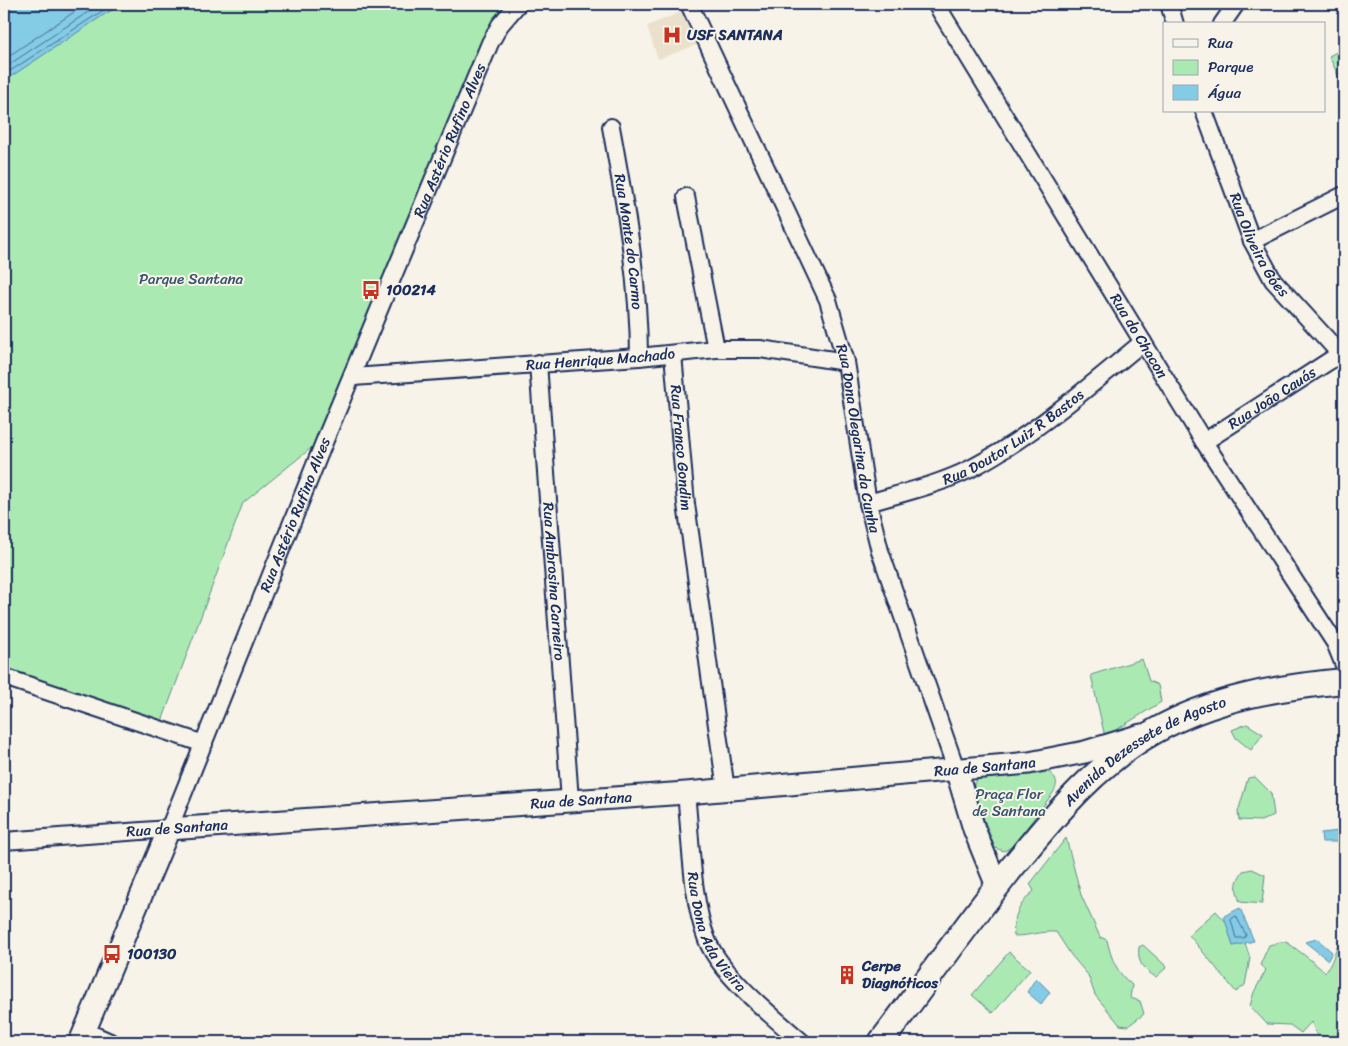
<svg xmlns="http://www.w3.org/2000/svg" width="1348" height="1046" viewBox="0 0 1348 1046" font-family="Sriracha,sans-serif">
	<style>
		.built { fill: #ebe0cb }
		.green { fill: #aaeab2; stroke: #628c88 }
		.water { fill: #84cbe5; stroke: #5a8daf }
		.lines { fill: none; stroke-linecap: round; stroke-linejoin: round }
		.shore { stroke: #456d94; stroke-width: 1 }
		.minor-casing { stroke: #1b2f5e; stroke-width: 20 }
		.tertiary-casing { stroke: #1b2f5e; stroke-width: 25 }
		.secondary-casing { stroke: #1b2f5e; stroke-width: 28 }
		.minor { stroke: #f7f3e8; stroke-width: 16 }
		.tertiary { stroke: #f7f3e8; stroke-width: 21 }
		.secondary { stroke: #f7f3e8; stroke-width: 24 }
		.labels { text-anchor: middle; stroke-width: 4; stroke-linejoin: round; paint-order: stroke }
		.poi-label { font-size: 15px; font-weight: bold; fill: #1b2f5e; stroke: #f7f3e8; text-anchor: start }
		.street-label { font-size: 15px; fill: #1b2f5e; stroke: #f7f3e8 }
		.park-label { font-size: 15px; fill: #38546f; stroke: #f7f3e8 }
	</style>
	<rect width="100%" height="100%" fill="#f7f3e8"/>
	<filter id="ink" filterUnits="userSpaceOnUse"><feTurbulence type="fractalNoise" baseFrequency=".02" numOctaves="2"/><feDisplacementMap in="SourceGraphic" scale="10" xChannelSelector="R" yChannelSelector="G"/><feConvolveMatrix kernelMatrix="1 2 1 2 8 2 1 2 1" color-interpolation-filters="sRGB"/></filter>
	<g filter="url(#ink)">
		<path class="built" d="M 684,11 L 697,45 L 658,59 L 647,26 Z"/>
		<path class="green" d="M 125,4 L 520,4 L 510,16 L 326,436 L 243,503 L 161,724 L 4,672 L 4,81 L 108,12 Z
			M 1344,48 L 1344,88 L 1329,56 Z
			M 1142,659 L 1149,681 L 1158,685 L 1161,702 L 1105,737 L 1091,675 Z
			M 1247,724 L 1263,734 L 1251,750 L 1236,738 L 1232,730 Z
			M 1047,771 C 1057,777 1059,783 1053,793 L 1012,847 L 1004,851 L 995,848 L 973,791 L 974,784 L 980,776 Z
			M 1255,777 L 1271,793 L 1274,815 L 1261,821 L 1239,820 L 1238,812 L 1248,778 Z
			M 1066,838 L 1081,895 L 1100,937 L 1107,940 C 1111,959 1117,973 1132,985 L 1130,998 L 1140,1001 L 1144,1014 L 1128,1026 L 1120,1025 L 1095,995 L 1088,975 L 1071,955 L 1056,932 C 1041,931 1030,936 1014,936 C 1012,917 1020,903 1034,891 L 1030,884 Z
			M 1252,869 L 1265,875 L 1262,904 L 1240,902 C 1235,888 1235,883 1243,871 Z
			M 1216,911 L 1226,922 L 1233,946 L 1245,943 L 1250,958 L 1245,985 L 1236,992 L 1189,935 Z
			M 1344,936 L 1344,1030 L 1334,1038 L 1317,1035 L 1311,1022 L 1301,1033 L 1290,1025 L 1267,1024 L 1250,1006 L 1254,992 L 1266,970 L 1260,965 L 1269,945 C 1274,944 1280,941 1285,942 C 1289,942 1319,967 1325,972 C 1337,958 1332,949 1344,936 Z
			M 1143,945 L 1167,967 L 1156,977 C 1143,970 1137,962 1139,947 Z
			M 1009,952 L 1030,970 L 993,1013 L 972,995 Z"/>
		<path class="water" d="M 4,4 L 125,4 L 108,12 L 4,81 Z
			M 1339,831 L 1341,842 L 1322,842 L 1321,833 Z
			M 1240,908 L 1254,941 L 1233,946 L 1224,916 Z
			M 1317,939 L 1332,952 L 1328,960 L 1305,942 Z
			M 1036,978 L 1050,992 L 1041,1004 L 1027,992 Z"/>
		<g class="lines">
			<path class="shore" d="M 4,59 L 86,4
				M 4,68 L 100,4
				M 4,75 L 113,4
				M 1236,916 L 1246,935 L 1244,938 L 1236,938 L 1231,920 Z"/>
			<g class="minor-casing">
				<g id="minor">
					<path id="s1" d="M 689,4 L 828,300 L 846,362 L 868,503 L 880,551 L 956,769"/>
					<path id="s2" d="M 936,4 L 1204,442 L 1335,643 L 1344,665"/>
					<path d="M 1169,4 L 1175,24"/>
					<path d="M 1222,24 L 1236,4"/>
					<path id="s3" d="M 1204,111 L 1252,241 L 1273,280 L 1344,358"/>
					<path id="s4" d="M 611,127 C 625,204 639,279 639,357"/>
					<path d="M 686,197 L 716,349"/>
					<path d="M 1252,241 L 1344,195"/>
					<path id="s5" d="M 673,354 L 686,504 L 726,790"/>
					<path id="s6" d="M 538,363 L 570,800"/>
					<path id="s7" d="M 353,377 L 639,357 L 716,349 L 760,349 L 846,362"/>
					<path id="s8" d="M 1204,442 L 1340,354"/>
					<path id="s9" d="M 868,503 C 902,493 938,485 970,469 C 1033,436 1088,387 1143,342"/>
					<path d="M 4,677 L 204,744"/>
					<path id="s10" d="M 686,793 C 691,838 691,899 707,940 C 721,975 773,1017 802,1042"/>
					<path id="s11" d="M 4,841 L 169,829 L 327,435 L 490,43 L 500,25 L 518,4"/>
					<path d="M 85,1031 L 110,1042"/>
				</g>
			</g>
			<g class="tertiary-casing">
				<g id="tertiary">
					<path d="M 956,769 L 974,829 L 997,886"/>
					<path id="s12" d="M 80,1042 L 169,829 L 686,793 L 1029,763 L 1085,752 L 1141,735"/>
				</g>
			</g>
			<g class="secondary-casing">
				<g id="secondary">
					<path id="s13" d="M 881,1042 C 927,981 970,919 1018,860 C 1058,811 1099,762 1155,731 C 1213,698 1279,687 1344,681"/>
				</g>
			</g>
			<use href="#minor" class="minor"/>
			<use href="#tertiary" class="tertiary"/>
			<use href="#secondary" class="secondary"/>
		</g>
	</g>
	<defs>
		<g id="hospital-bare" transform="scale(1.5)"><path d="M-5-5h3v3.5h4V-5h3V5h-3V1.5h-4V5h-3Z" fill="#c8321e" stroke="#f7f3e8" stroke-width="2.5" paint-order="stroke"/></g>
		<g id="bus-bare" transform="scale(1.5)"><path d="M-5-6H5V4H4V6H2V4H-2V6H-4V4H-5ZM-3.5-4V0h7V-4ZM-3.5 1.2v1.5H-2V1.2ZM2 1.2v1.5H3.5V1.2Z" fill="#c8321e" stroke="#f7f3e8" stroke-width="2.5" paint-order="stroke"/></g>
		<g id="building-bare" transform="scale(1.5)"><path d="M-4-6H4V6H1V3H-1V6H-4ZM-2.5-4.3h1.7v1.8h-1.7ZM.8-4.3h1.7v1.8H.8ZM-2.5-1h1.7V.8h-1.7ZM.8-1h1.7V.8H.8Z" fill="#c8321e" stroke="#f7f3e8" stroke-width="2.5" paint-order="stroke"/></g>
	</defs>
	<g fill-rule="evenodd">
		<use href="#hospital-bare" x="672" y="35"/>
		<use href="#bus-bare" x="371" y="290"/>
		<use href="#bus-bare" x="112" y="954"/>
		<use href="#building-bare" x="847" y="975"/>
	</g>
	<g class="labels">
		<g class="poi-label">
			<text x="687" y="40">USF SANTANA</text>
			<text x="386" y="295">100214</text>
			<text x="127" y="959">100130</text>
			<text x="862" y="971">Cerpe<tspan x="862" dy="17">Diagnóticos</tspan></text>
		</g>
		<g class="street-label">
			<text dy="5" stroke="none"><textPath href="#s11" startOffset="909">Rua Astério Rufino Alves</textPath></text>
			<text dy="5" stroke="none"><textPath href="#s4" startOffset="116">Rua Monte do Carmo</textPath></text>
			<text dy="5" stroke="none"><textPath href="#s3" startOffset="145">Rua Oliveira Góes</textPath></text>
			<text dy="5" stroke="none"><textPath href="#s2" startOffset="389">Rua do Chacon</textPath></text>
			<text dy="5" stroke="none"><textPath href="#s7" startOffset="248">Rua Henrique Machado</textPath></text>
			<text dy="5" stroke="none"><textPath href="#s8" startOffset="81">Rua João Cauás</textPath></text>
			<text dy="5" stroke="none"><textPath href="#s9" startOffset="161">Rua Doutor Luiz R Bastos</textPath></text>
			<text dy="5" stroke="none"><textPath href="#s1" startOffset="469">Rua Dona Olegarina da Cunha</textPath></text>
			<text dy="5" stroke="none"><textPath href="#s5" startOffset="94">Rua Franco Gondim</textPath></text>
			<text dy="5" stroke="none"><textPath href="#s11" startOffset="504">Rua Astério Rufino Alves</textPath></text>
			<text dy="5" stroke="none"><textPath href="#s6" startOffset="219">Rua Ambrosina Carneiro</textPath></text>
			<text dy="5" stroke="none"><textPath href="#s13" startOffset="398">Avenida Dezessete de Agosto</textPath></text>
			<text dy="5" stroke="none"><textPath href="#s12" startOffset="1049">Rua de Santana</textPath></text>
			<text dy="5" stroke="none"><textPath href="#s12" startOffset="644">Rua de Santana</textPath></text>
			<text transform="translate(177 828) rotate(-4)" y="5">Rua de Santana</text>
			<text dy="5" stroke="none"><textPath href="#s10" startOffset="145">Rua Dona Ada Vieira</textPath></text>
		</g>
		<g class="park-label">
			<text x="191" y="284">Parque Santana</text>
			<text x="1009" y="799">Praça Flor<tspan x="1009" dy="17">de Santana</tspan></text>
		</g>
	</g>
	<rect width="1348" height="1046" fill="none" stroke="#f7f3e8" stroke-width="20"/>
	<rect x="10" y="10" width="1328" height="1026" fill="none" stroke="#1b2f5e" stroke-width="2" filter="url(#ink)"/>
	<rect x="1163" y="22" width="162" height="90" fill="#f7f3e8" stroke="#9fa5b1"/>
	<rect x="1173" y="39" width="25" height="8" fill="#f7f3e8" stroke="#9fa5b1"/>
	<text x="1208" y="48" font-size="15" fill="#1b2f5e">Rua</text>
	<rect x="1173" y="60" width="25" height="15" fill="#aaeab2" stroke="#9fa5b1"/>
	<text x="1208" y="72" font-size="15" fill="#1b2f5e">Parque</text>
	<rect x="1173" y="85" width="25" height="15" fill="#84cbe5" stroke="#9fa5b1"/>
	<text x="1208" y="98" font-size="15" fill="#1b2f5e">Água</text>
</svg>
